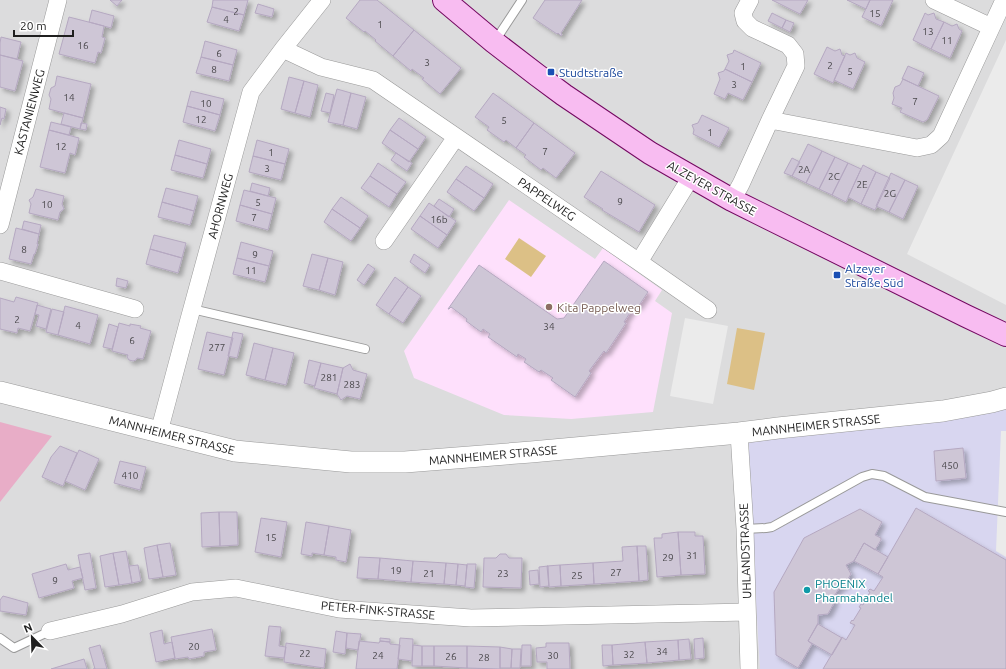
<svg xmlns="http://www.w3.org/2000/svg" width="1006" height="669" font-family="Ubuntu,sans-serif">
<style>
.residential{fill:#dcdcdd}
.commercial{fill:#d8d6f0}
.education{fill:#fee0fc}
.grass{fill:#e8adc7}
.pitch{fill:#dcc086}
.parking{fill:#ebebeb}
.building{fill:#cec6d6;stroke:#b5a8c1;filter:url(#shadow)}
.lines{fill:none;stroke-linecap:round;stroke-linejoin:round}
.service-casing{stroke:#999;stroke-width:10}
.minor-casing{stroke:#999;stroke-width:18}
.tertiary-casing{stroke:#999;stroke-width:22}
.secondary-casing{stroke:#740861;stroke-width:24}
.service{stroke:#fff;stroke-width:8}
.minor{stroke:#fff;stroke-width:17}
.tertiary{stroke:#fff;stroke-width:21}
.secondary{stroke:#f8bcf1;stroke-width:22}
.transit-dot{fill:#1a4fb4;stroke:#fff;stroke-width:1.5}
.education-dot{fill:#8d6e63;stroke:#fff;stroke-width:1.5}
.culture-dot{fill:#0f9aa8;stroke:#fff;stroke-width:1.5}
.labels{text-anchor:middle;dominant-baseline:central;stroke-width:3;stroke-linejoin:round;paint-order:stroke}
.number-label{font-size:10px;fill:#4b494d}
.transit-label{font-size:12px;fill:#164399;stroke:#fff;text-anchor:start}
.street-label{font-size:12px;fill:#1f1f1f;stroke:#fff}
.education-label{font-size:12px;fill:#785e54;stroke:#fff;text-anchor:start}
.culture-label{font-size:12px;fill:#0d838f;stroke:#fff;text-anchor:start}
</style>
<defs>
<filter id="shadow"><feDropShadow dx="3.5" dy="3.5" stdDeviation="2" flood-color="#0004"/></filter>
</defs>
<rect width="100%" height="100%" fill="#ede6f0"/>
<!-- residential -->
<path class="residential" d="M0,0H1006V405L747,443L760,669H0Z"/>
<!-- commercial -->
<path class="commercial" d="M1006,405V669H760L747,443Z"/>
<!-- education -->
<path class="education" d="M509,200L595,259L603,248L662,290L655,301L672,313L653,412L571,419L504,415L414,378L404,351Z"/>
<!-- grass -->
<path class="grass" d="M0,422L52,436L0,502Z"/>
<!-- pitch -->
<path class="pitch" d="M519,238L546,256L531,277L505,259Z
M737,328L765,333L754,390L727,384Z"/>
<!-- parking -->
<path class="parking" d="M1006,40V305L907,254Z
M685,318L728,326L713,404L670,396Z
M1001,431H1006V557L996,551Z"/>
<!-- building -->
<path class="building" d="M110,0H122L117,6Z
M213,0H248L244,15L212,7Z
M360,0H377L414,30L393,56L375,41L376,40L365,31L364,32L346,18Z
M545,0H582L561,33L562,34L561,36L558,33L557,34L533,18Z
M772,0H808L800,14Z
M847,0H870L866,9Z
M870,0H893L881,26L862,17Z
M258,4L274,9L272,17L255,13Z
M212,7L244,15L239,31L207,22Z
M92,10L114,16L111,28L89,22Z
M772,13L786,20L782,28L768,21Z
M925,13L928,15L934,13L936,19L944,22L931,49L913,40Z
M69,17L104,26L102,37L105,38L101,53L98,52L95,63L59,54Z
M786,20L794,23L790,32L782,28Z
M944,22L952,26L957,24L959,29L962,31L950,58L931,49Z
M414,30L461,68L440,94L422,79L424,78L412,69L411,71L393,56Z
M1,37L21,42L17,59L0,55V43Z
M205,41L237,50L233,65L201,57Z
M827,47L835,51L840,49L842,55L845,56L833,83L814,74Z
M734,50L761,63L752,82L725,69L729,61L727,55L733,53Z
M846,53L850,55L855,53L857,58L865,62L853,89L834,80Z
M0,55L23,61L15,91L0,87Z
M201,57L233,65L229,81L196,73Z
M908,66L924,73L918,86L903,79H902Z
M725,69L752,82L743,100L728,93L725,99L714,94L720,79L718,73L724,71Z
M57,76L91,84L83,118L49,109L51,99L49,95L51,88L55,86Z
M289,77L304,81L295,113L281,109Z
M903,79L939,96L927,120L923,122L900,112L902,108L892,104L894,98L893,93L895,87L900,85Z
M304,81L318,85L310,117L295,113Z
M337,89L351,93L343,125L328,122Z
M191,91L224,99L220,115L187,106Z
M326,93L334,95L330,113L321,111Z
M351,93L366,97L357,129L343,125Z
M493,93L534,123L516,148L506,140L504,142L487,130L489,127L475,117Z
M187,106L220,115L215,131L183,122Z
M0,107L6,109L4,119L2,118L0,125Z
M64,113L83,118L80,129L61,124Z
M702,115L729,128L719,147L693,134L694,130L692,125L698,123Z
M399,118L426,137L418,149L390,130Z
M51,122L71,127L69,135L49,130Z
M81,123L87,124L86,130L80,129Z
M534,123L575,153L556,178L543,168L541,170L524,157L526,155L516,148Z
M49,130L79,138L75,155L70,153L65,173L40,167Z
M390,130L418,149L409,162L382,143Z
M179,140L211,149L207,164L175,155Z
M257,140L289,149L285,164L253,156Z
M808,144L822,151L806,183L792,176Z
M822,151L835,157L819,189L806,183Z
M396,153L412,163L407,171L391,160Z
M175,155L207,164L203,178L171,170Z
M253,156L285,164L281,180L249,172Z
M835,157L848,163L832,195L819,189Z
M792,158L800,162L792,176L784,173Z
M378,163L406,182L397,194L370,176Z
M848,163L861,169L846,202L832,195Z
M863,165L876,172L861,204L848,197Z
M466,166L493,184L484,198L456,179Z
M601,171L655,205L639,232L602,210L603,209L584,197Z
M876,172L890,178L875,210L861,204Z
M891,173L905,180L889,212L876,206Z
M370,176L397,194L389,207L361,188Z
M456,179L484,198L474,211L447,192Z
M905,180L918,186L903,219L889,212Z
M252,183L270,188L268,196L250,191Z
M166,188L198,196L194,211L162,202Z
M36,189L64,196L62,204L64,209L60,212L58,220L29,213L31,204L29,200L33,197Z
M244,190L276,198L272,214L240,205Z
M341,197L368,216L360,228L332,209Z
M439,199L454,209L449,217L434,206Z
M162,202L194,211L190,225L158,217Z
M429,203L456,221L447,235L420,216Z
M240,205L272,214L268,230L236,221Z
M332,209L360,228L351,241L324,222Z
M420,216L447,235L438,248L411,229Z
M24,221L41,225L39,234L22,229Z
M16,228L39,234L37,244H38L35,254H34L31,264L9,259Z
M154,235L186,243L182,258L150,249Z
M241,242L273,251L269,266L237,258Z
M150,249L182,258L178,273L146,264Z
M312,254L328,258L319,290L303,286Z
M414,254L430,265L425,273L410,262Z
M237,258L269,266L265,282L233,274Z
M328,258L343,262L335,295L319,290Z
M604,261L648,292L638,307L635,305L624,322L626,323L606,353L604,351L589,371L591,373L575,397L551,380L553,378L541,370L539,372L524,362L526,359L518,354L517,357L488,337L490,334L483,329L481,332L466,321L467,319L451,307L449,309H448L479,265L557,319L564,318Z
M368,264L375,269L364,285L357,280Z
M395,277L408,287L389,314L376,305Z
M117,278L128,281L126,288L116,286Z
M408,287L421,296L403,323L389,314Z
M16,297L38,303L30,331L18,328L17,333L0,329V298L14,302Z
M37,305L51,309L46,329L36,326L39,315L35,314Z
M65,306L98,315L90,344L58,335Z
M52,309L64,312L58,335L46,332Z
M119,323L130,326V324L141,326L140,328L151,331L143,359L137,358L136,360L133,361L129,360L127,357L128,355L112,351Z
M109,324L118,327L112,349L103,347Z
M207,332L233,338L224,375L198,369Z
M233,332L243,334L237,358L228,356Z
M254,343L273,348L265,380L246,375Z
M273,348L294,353L286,385L265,380Z
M309,360L321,363L315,386L304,383Z
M321,363L343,368L337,394L314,388Z
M350,364L353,370L367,374L360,399L347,396L341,400L337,394L343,368Z
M60,446L77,453L63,486L42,477L51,457Z
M963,448L966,478L936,481L934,451Z
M79,450L99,459L85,490L65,481Z
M120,461L146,467L140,490L114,483Z
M916,508L1006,560V669H823L842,637L846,640L855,625L850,623L852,620L853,621L861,608L859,607L861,604L863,605L870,592L868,591L870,589L874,591L883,577L878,574Z
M860,509L882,522L875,535L881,538V540L875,550L864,543L854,561L846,565L851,574L843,587H840L833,598L835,601L828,614L818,615V623L808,641L812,644L798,668L776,655L774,592L804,538Z
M219,512L220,546L202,547L201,513Z
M219,512H237L238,545L220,546Z
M261,518L287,522L281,557L255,552Z
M306,522L329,526L324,555L312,553V556L301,554Z
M329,526L351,530L346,562L336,560V557L324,555Z
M678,532L681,575L657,577L654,538H662V534Z
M678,532H695V536H703L705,574L681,575Z
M170,543L176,575L163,577L157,545Z
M864,543L888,557L878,574L854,561Z
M157,545L163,577L149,579L144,548Z
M637,546H646L648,580L639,581Z
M637,546L639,581L594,584L593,563L623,561L622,547Z
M126,551L132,583L119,585L113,553Z
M90,553L96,588L85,590L78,555Z
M113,553L119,585L105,587L100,556Z
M500,554H506L509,558H522L521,588L483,587L484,558H496Z
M359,557L380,558L378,579L357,578Z
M380,558L413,561L411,582L378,579Z
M413,561L446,563L444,584L411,582Z
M446,563L458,564L456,585L444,584Z
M593,563L594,584L561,586L560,565Z
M66,564L68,570L80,567L83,578L72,581L74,588L39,598L32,574Z
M458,564L467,565L465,586L456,585Z
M467,564H476L474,588L465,587Z
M138,565L141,581L132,583L129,566Z
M560,565L561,586L549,587L547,566Z
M548,566L549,586L540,587L539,567Z
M538,570L539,584L530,585L529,571Z
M3,596L28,603L26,615L0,611V600Z
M818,624L842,638L832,655L808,641Z
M269,626L281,627L279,646L286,647L284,658L265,656Z
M212,629L216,650L204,652V656L189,659L188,657L175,659L171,637Z
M162,630L164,644L172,642L175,658L156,662L150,633Z
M336,631L347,633L345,654L333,652Z
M347,633L361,634L358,650L346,648Z
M380,638L390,639V642L380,641Z
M400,638L413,639L412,661L398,659Z
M703,638L704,658L695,659L694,639Z
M689,639L691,659L679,660L678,640Z
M678,640L679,660L647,663L645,642Z
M359,641L379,643L380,641L390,642V644L400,645L397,669H356Z
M645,642L647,663L613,665L612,645Z
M286,643L326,649L324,668L284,662Z
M546,643H569L570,669H547V662H537L536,648L546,647Z
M100,645L107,669H93H95L89,648Z
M413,645L422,646V666H412Z
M522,645H531V666H521Z
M602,645H612L613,665L603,666Z
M422,646H434V666H422Z
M434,646H467V668L434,666Z
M467,646L500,647V669L467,668Z
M500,647L512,649L511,668H500Z
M512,649H521L520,668H511Z
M84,659L87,669H51Z"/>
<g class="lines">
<defs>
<path id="service" d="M495,41L522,0
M192,309L365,349
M745,529L766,528L772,527L862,477L872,474L884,476L925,497L1006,512
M0,638L14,648L50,631"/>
<path id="minor" d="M934,0L991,27
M283,49L321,67L373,80L639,262L691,177
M770,120L917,148L931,145L941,136L1004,0
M732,200L741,184L770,120L796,66L795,54L788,45L752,28L745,21L743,13L750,0
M0,225L58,0
M384,241L456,137
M639,262L708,310
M0,271L135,309
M159,432L188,323L251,92L283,49L322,0
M739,433L745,529L749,669
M50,631L122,614L192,592L236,588L339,609L471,618L747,612"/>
<path id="tertiary" d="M0,392L235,451L351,462H405L531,452L739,433L778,428L943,411L992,402L1006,398"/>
<path id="secondary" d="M444,0L494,42L537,75L564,95L650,153L732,200L966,316L1006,335"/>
</defs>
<!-- service casing -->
<use href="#service" class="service-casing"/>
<!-- minor casing -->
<use href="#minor" class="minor-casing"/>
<!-- tertiary casing -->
<use href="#tertiary" class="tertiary-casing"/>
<!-- secondary casing -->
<use href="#secondary" class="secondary-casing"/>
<!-- service -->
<use href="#service" class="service"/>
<!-- minor -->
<use href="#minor" class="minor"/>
<!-- tertiary -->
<use href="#tertiary" class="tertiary"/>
<!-- secondary -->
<use href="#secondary" class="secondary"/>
</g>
<!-- markers -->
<g class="transit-dot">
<rect x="547" y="68" width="8" height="8" rx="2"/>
<rect x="833" y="271" width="8" height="8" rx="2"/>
</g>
<circle class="education-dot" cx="549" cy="307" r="4"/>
<circle class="culture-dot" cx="807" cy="590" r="4"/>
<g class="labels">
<!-- number labels -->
<g class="number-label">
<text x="236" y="11">2</text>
<text x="875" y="13">15</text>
<text x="226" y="19">4</text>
<text x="380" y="24">1</text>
<text x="928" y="31">13</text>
<text x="947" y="40">11</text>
<text x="83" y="45">16</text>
<text x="219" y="53">6</text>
<text x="427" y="62">3</text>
<text x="830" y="65">2</text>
<text x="743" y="66">1</text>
<text x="214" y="69">8</text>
<text x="850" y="71">5</text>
<text x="734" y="84">3</text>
<text x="69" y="97">14</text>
<text x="915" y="101">7</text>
<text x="206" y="103">10</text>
<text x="201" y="119">12</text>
<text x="504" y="120">5</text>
<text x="710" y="132">1</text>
<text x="61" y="146">12</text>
<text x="545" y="151">7</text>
<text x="271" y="152">1</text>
<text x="267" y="168">3</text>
<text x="804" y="169">2A</text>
<text x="834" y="176">2C</text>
<text x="862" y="184">2E</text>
<text x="890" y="193">2G</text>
<text x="620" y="201">9</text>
<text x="258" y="202">5</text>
<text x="47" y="204">10</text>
<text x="254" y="217">7</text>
<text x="439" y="219">16b</text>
<text x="24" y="249">8</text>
<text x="255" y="254">9</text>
<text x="251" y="270">11</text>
<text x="17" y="319">2</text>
<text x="78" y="325">4</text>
<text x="549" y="326">34</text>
<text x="132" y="340">6</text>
<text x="217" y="347">277</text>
<text x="329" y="377">281</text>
<text x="352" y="384">283</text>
<text x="950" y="465">450</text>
<text x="130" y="475">410</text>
<text x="271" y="537">15</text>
<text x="692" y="555">31</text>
<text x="668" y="557">29</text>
<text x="396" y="570">19</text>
<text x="616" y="572">27</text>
<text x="429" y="573">21</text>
<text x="503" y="573">23</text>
<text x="577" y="575">25</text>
<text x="55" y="580">9</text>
<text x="194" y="646">20</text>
<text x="662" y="651">34</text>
<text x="305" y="653">22</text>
<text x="629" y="654">32</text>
<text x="378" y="655">24</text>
<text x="553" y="655">30</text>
<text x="451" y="656">26</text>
<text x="484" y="657">28</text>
</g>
<!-- transit labels -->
<g class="transit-label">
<text x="559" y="72">Studtstraße</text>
<text x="845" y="268">Alzeyer<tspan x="845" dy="14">Straße Süd</tspan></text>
</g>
<!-- street labels -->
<g class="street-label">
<text transform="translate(29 112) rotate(-75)">KASTANIENWEG</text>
<text transform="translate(712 188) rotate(29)">ALZEYER STRASSE</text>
<text transform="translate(547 199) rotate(34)">PAPPELWEG</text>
<text transform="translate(220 206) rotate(-75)">AHORNWEG</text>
<text transform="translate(816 425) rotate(-6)">MANNHEIMER STRASSE</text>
<text transform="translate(172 435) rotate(14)">MANNHEIMER STRASSE</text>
<text transform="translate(493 455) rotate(-5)">MANNHEIMER STRASSE</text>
<text transform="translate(745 551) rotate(-92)">UHLANDSTRASSE</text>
<text transform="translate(378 610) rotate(5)">PETER-FINK-STRASSE</text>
</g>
<!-- education labels -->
<g class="education-label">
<text x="557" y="307">Kita Pappelweg</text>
</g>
<!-- culture labels -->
<g class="culture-label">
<text x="815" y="583">PHOENIX<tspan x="815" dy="14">Pharmahandel</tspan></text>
</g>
</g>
<!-- north arrow -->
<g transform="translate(32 637) rotate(337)" stroke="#ffffff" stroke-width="3" paint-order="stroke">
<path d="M0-3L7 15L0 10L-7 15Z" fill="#1f1f1f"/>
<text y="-6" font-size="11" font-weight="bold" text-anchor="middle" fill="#1f1f1f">N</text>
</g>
<!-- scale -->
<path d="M14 30v6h59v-6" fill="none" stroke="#1f1f1f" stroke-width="2"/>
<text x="20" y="30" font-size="12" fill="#1f1f1f" stroke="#ffffff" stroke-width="3" paint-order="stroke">20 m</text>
</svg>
